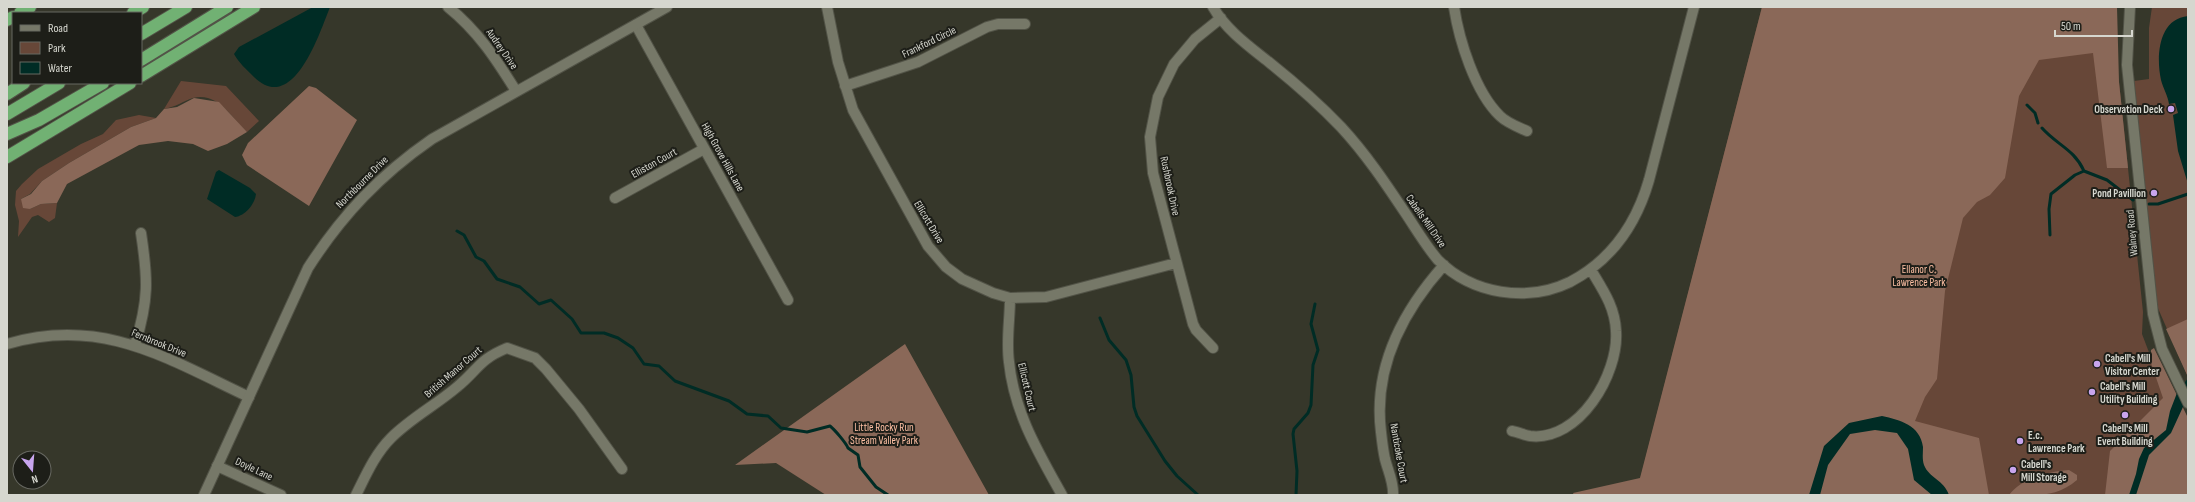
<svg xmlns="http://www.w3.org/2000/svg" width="2195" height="502" font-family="'Sofia Sans Condensed',sans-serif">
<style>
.green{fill:#674738}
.forest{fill:#8a6858}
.water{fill:#002c25}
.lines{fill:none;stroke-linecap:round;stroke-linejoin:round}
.stream{stroke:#002c25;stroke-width:3}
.minor-casing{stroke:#525347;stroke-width:12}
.tertiary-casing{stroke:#525347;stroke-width:12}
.secondary-casing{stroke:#525347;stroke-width:12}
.motorway-casing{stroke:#525347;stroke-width:14}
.minor{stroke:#767868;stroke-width:10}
.tertiary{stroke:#767868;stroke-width:10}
.secondary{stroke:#767868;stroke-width:10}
.motorway{stroke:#71b173;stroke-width:12}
.poi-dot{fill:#c8a5ee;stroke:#1d1e18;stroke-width:1.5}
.labels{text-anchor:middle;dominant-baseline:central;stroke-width:4;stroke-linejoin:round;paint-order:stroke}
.street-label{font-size:11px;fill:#d6d7cf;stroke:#1d1e18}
.poi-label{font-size:11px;font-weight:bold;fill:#d6d7cf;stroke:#1d1e18;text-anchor:start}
.park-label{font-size:11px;fill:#fec0a4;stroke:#1d1e18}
</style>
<rect width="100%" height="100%" fill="#36372a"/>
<!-- green -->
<path class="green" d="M1762,7H2098L2119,82L2143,312L2142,334L2161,384L2188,495H1636Z
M2152,7H2188V377L2157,306L2134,81L2149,79V28Z
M181,81L226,86L259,121L247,132C231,118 219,92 193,98C183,101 176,107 164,109Z
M139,115L156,118L131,127L69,163L42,181L30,194L21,199L30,209L41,204L57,203L55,218L49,222L38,215L32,217L18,237L19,221L15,205L16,191L22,184L38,169L81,144L103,134L116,120Z"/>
<!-- forest -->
<path class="forest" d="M1762,7H2117L2119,82L2128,168H2107L2093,53L2039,60L2019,96L2005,178L1990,195L1977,202L1963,218L1945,291L1937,379L1925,397L1915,421L1979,438L1989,495H1574L1573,493L1640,478Z
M309,86L316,88L357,120L309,206L247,165L242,155L248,143Z
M194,98L219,102L247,132L227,144L208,151L193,144L168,141L139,145L67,184L57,203L41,204L30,209L23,208L21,199L31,194L42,181L69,163L131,127L156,118L164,109L177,107Z
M2188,319V377L2166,329Z
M905,344L989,495H826L776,463L735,465Z
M2154,348L2188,418V495H2105L2110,451L2163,398L2151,363V350Z
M2069,470L2077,475V480C2056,498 2036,495 2009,495C2023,477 2047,472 2069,470Z"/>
<!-- water -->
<path class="water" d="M313,7H330C319,35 293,115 254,77C246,69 239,63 234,54L239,47Z
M2188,16V184L2178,151L2173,115L2178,113L2175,103L2169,104C2168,96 2163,88 2161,80C2156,57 2158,19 2188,16Z
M219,170L250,188L256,194C255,204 245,216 235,217L207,199L216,172Z
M2188,378V396L2171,433L2149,455L2136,495H2129L2136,474L2139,459L2144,448L2166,430L2170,411L2177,393Z
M1882,416C1900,420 1920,425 1923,447C1923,453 1922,459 1924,465C1929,478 1944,480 1949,495H1932L1914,480L1908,449L1897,433L1875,430L1850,434L1828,465L1820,495H1809L1824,446L1849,423Z"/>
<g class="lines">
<!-- stream -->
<path class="stream" d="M2027,105L2035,113L2038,123
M2042,128C2057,145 2074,149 2084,171L2107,180L2133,200
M2149,204H2158L2188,194
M457,231L464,235L476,257L484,261L497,279L520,287L539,304L551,300L572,319L581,333H604L618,338L633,348L644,364L659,366L675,381L729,401L747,414L768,416L781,428L807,432L830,426C835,430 846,443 848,448L858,455L860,467L876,487L888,495
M2050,235L2049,209L2051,194L2075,175L2084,171
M1100,318L1109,340L1126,360L1131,375L1134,407L1137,416L1165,461L1177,476L1198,495
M1296,495L1297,471L1293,434L1294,429L1308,413L1311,405L1313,365L1318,350L1311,324L1315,304"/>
<defs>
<path id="minor" d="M448,7C478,31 496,59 516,91
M827,7L838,62L853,110L928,246L946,267L962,279L993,293L1010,298L1046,297L1176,263
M1213,7C1226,30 1250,47 1270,63C1295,83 1319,104 1341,127C1366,154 1386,184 1406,214C1416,229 1426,246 1438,260C1472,294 1527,303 1570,282C1612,260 1636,225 1649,180L1694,7
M1454,7C1459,40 1475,92 1500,116C1507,123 1518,127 1527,131
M636,25L788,300
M845,86L918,62L987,27L998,24H1025
M615,198L704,149
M1010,298C1010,319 1006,341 1009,362C1014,412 1038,452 1062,495
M7,344C102,316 166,358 249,397
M135,345C149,299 148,279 141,233
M1213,348L1196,330L1193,324L1153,173L1150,137L1158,97L1174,64L1195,39L1221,18
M1512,431C1518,432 1524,435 1530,436C1579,442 1619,374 1616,331C1615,307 1603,290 1591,270
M217,466L281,495
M356,495C366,475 375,454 391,438C411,418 436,405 457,387C479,369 478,360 507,348L535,358L546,369L579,409L622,469
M1393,495C1394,483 1388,471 1385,459C1383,450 1382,441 1381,432C1373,368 1403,311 1444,265"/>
<path id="tertiary" d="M204,495L308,268C342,215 380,175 432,139L667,7"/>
<path id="secondary" d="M2130,7L2127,65L2153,314L2162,349L2188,403"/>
<path id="motorway" d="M20,13L30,7
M133,13L143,7
M7,20L13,17
M141,34L186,7
M141,60L227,7
M141,76L254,7
M7,94L24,83
M7,114L59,83
M7,134L39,120L103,83
M7,157L130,83"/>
</defs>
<!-- minor casing -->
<use href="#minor" class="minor-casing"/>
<!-- tertiary casing -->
<use href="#tertiary" class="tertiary-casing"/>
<!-- secondary casing -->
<use href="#secondary" class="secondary-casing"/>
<!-- motorway casing -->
<use href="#motorway" class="motorway-casing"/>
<!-- minor -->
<use href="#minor" class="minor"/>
<!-- tertiary -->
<use href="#tertiary" class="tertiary"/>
<!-- secondary -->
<use href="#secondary" class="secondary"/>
<!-- motorway -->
<use href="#motorway" class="motorway"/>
</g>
<!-- markers -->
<g class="poi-dot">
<circle cx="2171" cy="109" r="4"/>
<circle cx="2154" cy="193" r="4"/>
<circle cx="2097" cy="364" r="4"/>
<circle cx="2092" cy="392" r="4"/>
<circle cx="2125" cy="415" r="4"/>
<circle cx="2020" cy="441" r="4"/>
<circle cx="2013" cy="470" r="4"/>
</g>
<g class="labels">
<!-- street labels -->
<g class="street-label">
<text transform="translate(929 42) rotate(-26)">Frankford Circle</text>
<text transform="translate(502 49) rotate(55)">Audrey Drive</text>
<text transform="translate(723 157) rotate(61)">High Grove Hills Lane</text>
<text transform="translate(654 163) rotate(-29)">Elliston Court</text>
<text transform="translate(362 182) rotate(-45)">Northbourne Drive</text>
<text transform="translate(1170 186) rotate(78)">Rushbrook Drive</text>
<text transform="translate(1426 221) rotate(55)">Cabells Mill Drive</text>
<text transform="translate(929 222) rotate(59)">Ellicott Drive</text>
<text transform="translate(2132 233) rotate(-95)">Walney Road</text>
<text transform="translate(159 343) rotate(22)">Fernbrook Drive</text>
<text transform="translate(453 372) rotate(-41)">British Manor Court</text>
<text transform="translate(1027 387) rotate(77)">Ellicott Court</text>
<text transform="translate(1399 453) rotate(80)">Nanticoke Court</text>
<text transform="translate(254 469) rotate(25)">Doyle Lane</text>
</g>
<!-- poi labels -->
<g class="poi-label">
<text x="2163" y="109" text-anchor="end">Observation Deck</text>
<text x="2146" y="193" text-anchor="end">Pond Pavillion</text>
<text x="2105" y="358">Cabell's Mill<tspan x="2105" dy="13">Visitor Center</tspan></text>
<text x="2100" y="386">Cabell's Mill<tspan x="2100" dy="13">Utility Building</tspan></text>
<text x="2125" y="428" text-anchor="middle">Cabell's Mill<tspan x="2125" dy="13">Event Building</tspan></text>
<text x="2028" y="435">E.c.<tspan x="2028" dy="13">Lawrence Park</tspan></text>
<text x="2021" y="464">Cabell's<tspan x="2021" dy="13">Mill Storage</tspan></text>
</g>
<!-- park labels -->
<g class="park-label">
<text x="1919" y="269">Ellanor C.<tspan x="1919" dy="13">Lawrence Park</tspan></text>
<text x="884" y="427">Little Rocky Run<tspan x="884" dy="13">Stream Valley Park</tspan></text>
</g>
</g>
<!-- border -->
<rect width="2195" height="502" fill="none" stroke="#d6d7cf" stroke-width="16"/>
<!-- legend -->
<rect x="12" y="12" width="130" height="72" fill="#1d1e18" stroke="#676861"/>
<rect x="20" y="25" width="20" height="6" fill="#767868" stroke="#676861"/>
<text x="48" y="32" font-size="12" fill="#d6d7cf">Road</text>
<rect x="20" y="42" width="20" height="12" fill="#674738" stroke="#676861"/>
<text x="48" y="52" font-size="12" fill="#d6d7cf">Park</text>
<rect x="20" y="62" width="20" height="12" fill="#002c25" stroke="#676861"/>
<text x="48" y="72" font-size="12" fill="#d6d7cf">Water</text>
<!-- north arrow -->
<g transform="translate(32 470) rotate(163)"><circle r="19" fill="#1d1e18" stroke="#676861"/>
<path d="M0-3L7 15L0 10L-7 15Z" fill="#c8a5ee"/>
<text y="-6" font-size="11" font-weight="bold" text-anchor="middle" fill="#d6d7cf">N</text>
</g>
<!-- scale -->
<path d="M2055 30v6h77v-6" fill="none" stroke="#d6d7cf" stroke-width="2"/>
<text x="2061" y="30" font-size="12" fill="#d6d7cf" stroke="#1d1e18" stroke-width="3" paint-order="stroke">50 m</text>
</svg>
